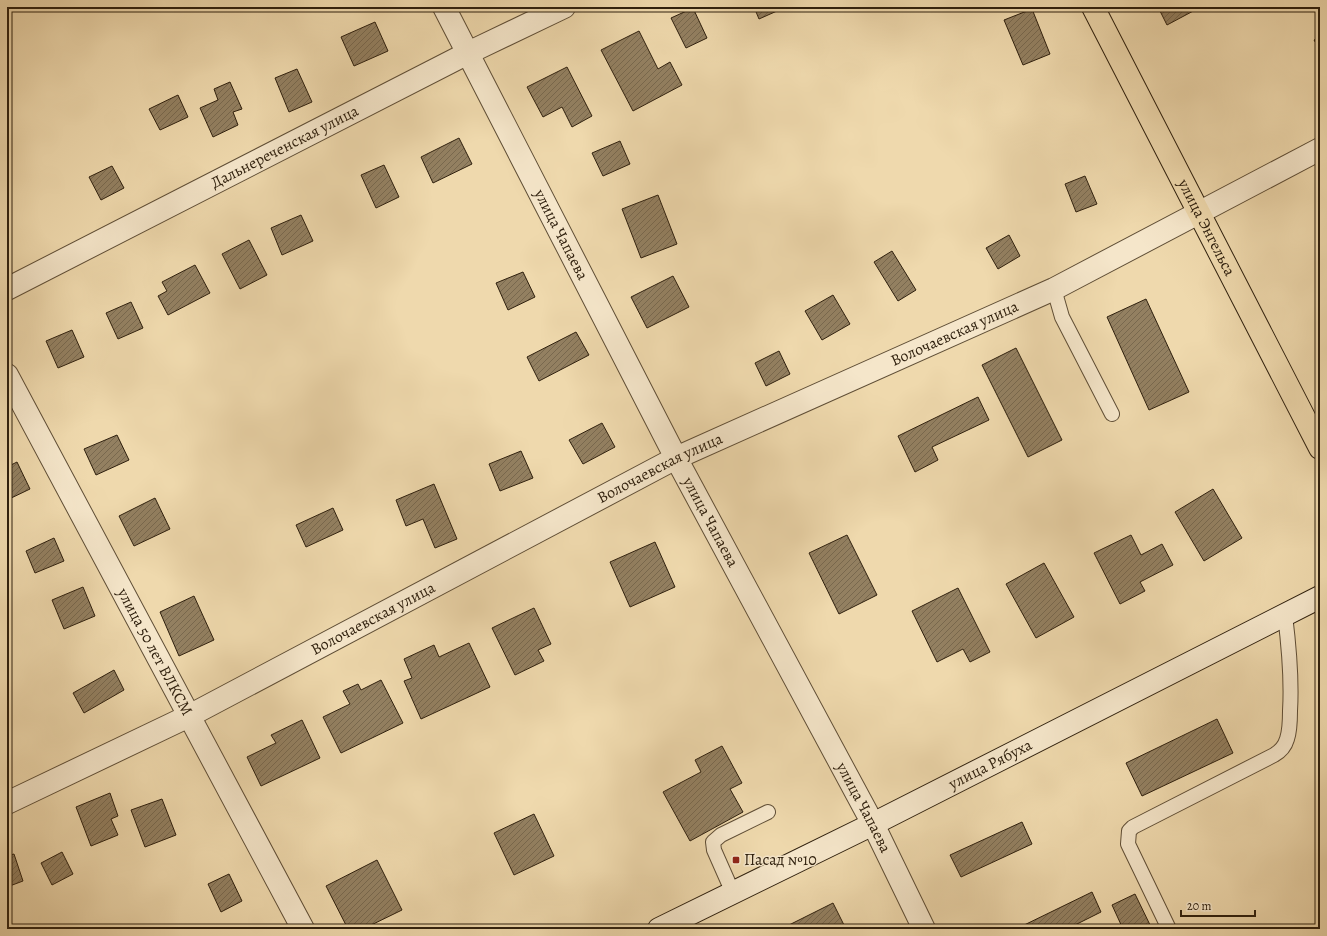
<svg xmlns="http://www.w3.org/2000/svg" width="1327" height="936" font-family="Alegreya,serif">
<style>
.building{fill:url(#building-hatch);stroke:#2f200e}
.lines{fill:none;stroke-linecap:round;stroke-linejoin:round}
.lane-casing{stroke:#5f4e36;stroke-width:16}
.street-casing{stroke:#5f4e36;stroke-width:24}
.secondary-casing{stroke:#2f200e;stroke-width:24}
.primary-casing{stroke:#2f200e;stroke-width:24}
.lane{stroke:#f5e6ca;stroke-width:14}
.street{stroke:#f5e6ca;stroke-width:22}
.secondary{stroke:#f5e6ca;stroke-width:22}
.primary{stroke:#efd9ad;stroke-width:22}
.poi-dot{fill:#8f2418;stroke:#f5e6ca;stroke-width:1.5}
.labels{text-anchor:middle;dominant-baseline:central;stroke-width:3;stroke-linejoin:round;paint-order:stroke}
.street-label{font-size:16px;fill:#2f200e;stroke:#f5e6ca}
.poi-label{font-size:16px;fill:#2f200e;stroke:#f5e6ca;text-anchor:start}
</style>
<defs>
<pattern id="building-hatch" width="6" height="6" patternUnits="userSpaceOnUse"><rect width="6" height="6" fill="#938061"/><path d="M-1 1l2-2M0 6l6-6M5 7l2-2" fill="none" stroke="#78684e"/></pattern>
</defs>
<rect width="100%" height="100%" fill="#efd9ad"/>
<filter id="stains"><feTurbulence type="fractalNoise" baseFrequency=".005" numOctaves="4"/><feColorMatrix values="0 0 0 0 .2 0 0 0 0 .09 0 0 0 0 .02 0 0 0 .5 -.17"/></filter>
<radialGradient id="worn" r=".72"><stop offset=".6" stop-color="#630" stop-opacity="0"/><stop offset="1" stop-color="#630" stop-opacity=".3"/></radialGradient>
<!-- building -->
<path class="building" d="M754,7H786L759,19Z
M1158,7H1196L1197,9L1167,25Z
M693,8L707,38L686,48L671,18Z
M1032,9L1050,54L1023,65L1004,20Z
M375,22L388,51L354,66L341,37Z
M639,31L658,69L670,62L682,85L633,111L601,50Z
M1320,37V50L1314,40Z
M567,67L592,116L572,127L562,107L543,117L527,87Z
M297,69L312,102L289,112L275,78Z
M230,82L242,109L233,112L238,125L213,137L200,108L218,100L214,89Z
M178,95L188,117L160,130L149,109Z
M459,138L472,164L433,183L421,157Z
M620,141L630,164L603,176L592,153Z
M384,165L399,197L376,208L361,175Z
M112,166L124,188L101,200L89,177Z
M1085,176L1097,204L1076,212L1065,184Z
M658,195L677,244L641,258L622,209Z
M301,215L313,241L282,255L271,228Z
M1009,235L1020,256L998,269L986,248Z
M249,240L267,275L240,289L222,254Z
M892,251L916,290L898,301L874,262Z
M195,265L210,293L168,315L158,296L167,291L162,282Z
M523,272L535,297L508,310L496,283Z
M673,276L689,307L647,328L631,297Z
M833,295L850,324L822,340L805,311Z
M1146,299L1189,392L1149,410L1107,317Z
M131,302L143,328L118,339L106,313Z
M72,330L84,357L58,368L46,341Z
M576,332L589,355L539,381L527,357Z
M1016,348L1062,440L1028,457L982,365Z
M779,351L790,374L766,386L755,363Z
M978,397L989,420L932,447L938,460L915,472L898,436Z
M602,423L615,447L583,464L569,440Z
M117,435L129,460L96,475L84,449Z
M521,451L533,478L500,491L489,464Z
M17,462L30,489L7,500V467Z
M434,484L457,539L435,548L423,519L406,526L396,500Z
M1213,489L1242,538L1204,561L1175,512Z
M155,498L170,529L134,546L119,516Z
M333,508L343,530L306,547L296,525Z
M847,535L877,595L839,614L809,553Z
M1131,535L1141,555L1162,544L1173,565L1140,582L1145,591L1120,604L1094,553Z
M54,538L64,561L35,573L26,551Z
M655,542L675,587L630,607L610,562Z
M1044,563L1074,617L1036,638L1006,584Z
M83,587L95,616L64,629L52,600Z
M958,588L990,652L970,662L963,649L937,662L912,611Z
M194,596L214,640L179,656L160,612Z
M534,608L551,644L538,650L544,661L515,675L492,628Z
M469,643L490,687L421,719L404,681L412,678L404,659L434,645L439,657Z
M114,670L124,690L84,713L73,693Z
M381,680L403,723L341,753L323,717L350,704L343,691L358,684L361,690Z
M1217,719L1233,753L1142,796L1126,763Z
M302,720L320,758L261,786L247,757L276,743L271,735Z
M722,746L742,783L730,789L743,812L690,841L663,792L701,772L695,760Z
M110,793L118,816L111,819L118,835L91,846L76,807Z
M162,799L176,835L145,847L131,810Z
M534,814L554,856L514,875L494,833Z
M1022,822L1032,844L961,877L950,855Z
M62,852L73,874L52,885L41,863Z
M14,854L23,881L7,887V856Z
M377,860L402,910L363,929H348L326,886Z
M229,874L242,901L221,912L208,884Z
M1092,892L1101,912L1067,929H1016Z
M1135,894L1152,929H1123L1112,905Z
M833,903L846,929H781Z"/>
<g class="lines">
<defs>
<path id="lane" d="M1054,289L1062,317L1112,414
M733,893L714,850L713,842L721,835L768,812
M1169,929L1128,844L1129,831L1133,827L1274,755C1281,751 1285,746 1287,739C1290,730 1290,720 1290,711C1292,679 1289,647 1285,615"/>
<g id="street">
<path id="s1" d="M444,7L676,458L873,824L924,929"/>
<path id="s2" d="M7,289L468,53L564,7"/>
<path id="s3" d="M7,375L303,929"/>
<path id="s4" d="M7,803L189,716L676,458L1054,289L1320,149"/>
</g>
<g id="secondary">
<path id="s5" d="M659,929L873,824L1320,597"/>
</g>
<g id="primary">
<path id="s6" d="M1093,7L1320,448"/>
</g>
</defs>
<!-- lane casing -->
<use href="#lane" class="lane-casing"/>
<!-- street casing -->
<use href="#street" class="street-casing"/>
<!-- secondary casing -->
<use href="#secondary" class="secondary-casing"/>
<!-- primary casing -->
<use href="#primary" class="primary-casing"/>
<!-- lane -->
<use href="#lane" class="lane"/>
<!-- street -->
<use href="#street" class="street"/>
<!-- secondary -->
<use href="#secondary" class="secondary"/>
<!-- primary -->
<use href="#primary" class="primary"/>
</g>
<!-- markers -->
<rect class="poi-dot" x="732" y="856" width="8" height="8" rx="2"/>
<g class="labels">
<!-- street labels -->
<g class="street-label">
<text stroke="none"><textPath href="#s2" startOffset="312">Дальнереченская улица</textPath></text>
<text stroke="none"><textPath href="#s6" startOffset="248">улица Энгельса</textPath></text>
<text stroke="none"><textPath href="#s1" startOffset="256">улица Чапаева</textPath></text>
<text stroke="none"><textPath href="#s4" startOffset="1058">Волочаевская улица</textPath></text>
<text stroke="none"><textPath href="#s4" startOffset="734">Волочаевская улица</textPath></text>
<text stroke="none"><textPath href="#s1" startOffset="580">улица Чапаева</textPath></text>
<text stroke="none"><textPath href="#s4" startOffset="410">Волочаевская улица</textPath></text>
<text stroke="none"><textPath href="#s3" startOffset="314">улица 50 лет ВЛКСМ</textPath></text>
<text stroke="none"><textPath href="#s5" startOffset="370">улица Рябуха</textPath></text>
<text stroke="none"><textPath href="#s1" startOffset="904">улица Чапаева</textPath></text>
</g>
<!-- poi labels -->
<g class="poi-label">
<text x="744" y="860">Пасад №10</text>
</g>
</g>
<!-- margin -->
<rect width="1327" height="936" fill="none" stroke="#efd9ad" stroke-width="24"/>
<rect x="8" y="8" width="1311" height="920" fill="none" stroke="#2f200e" stroke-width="2"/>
<rect x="12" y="12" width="1303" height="912" fill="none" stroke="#2f200e"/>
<!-- scale -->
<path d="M1181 910v6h74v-6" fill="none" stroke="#2f200e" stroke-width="2"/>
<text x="1187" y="910" font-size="12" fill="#2f200e" stroke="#f5e6ca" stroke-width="3" paint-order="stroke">20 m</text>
<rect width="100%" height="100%" filter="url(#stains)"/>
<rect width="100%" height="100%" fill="url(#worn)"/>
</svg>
